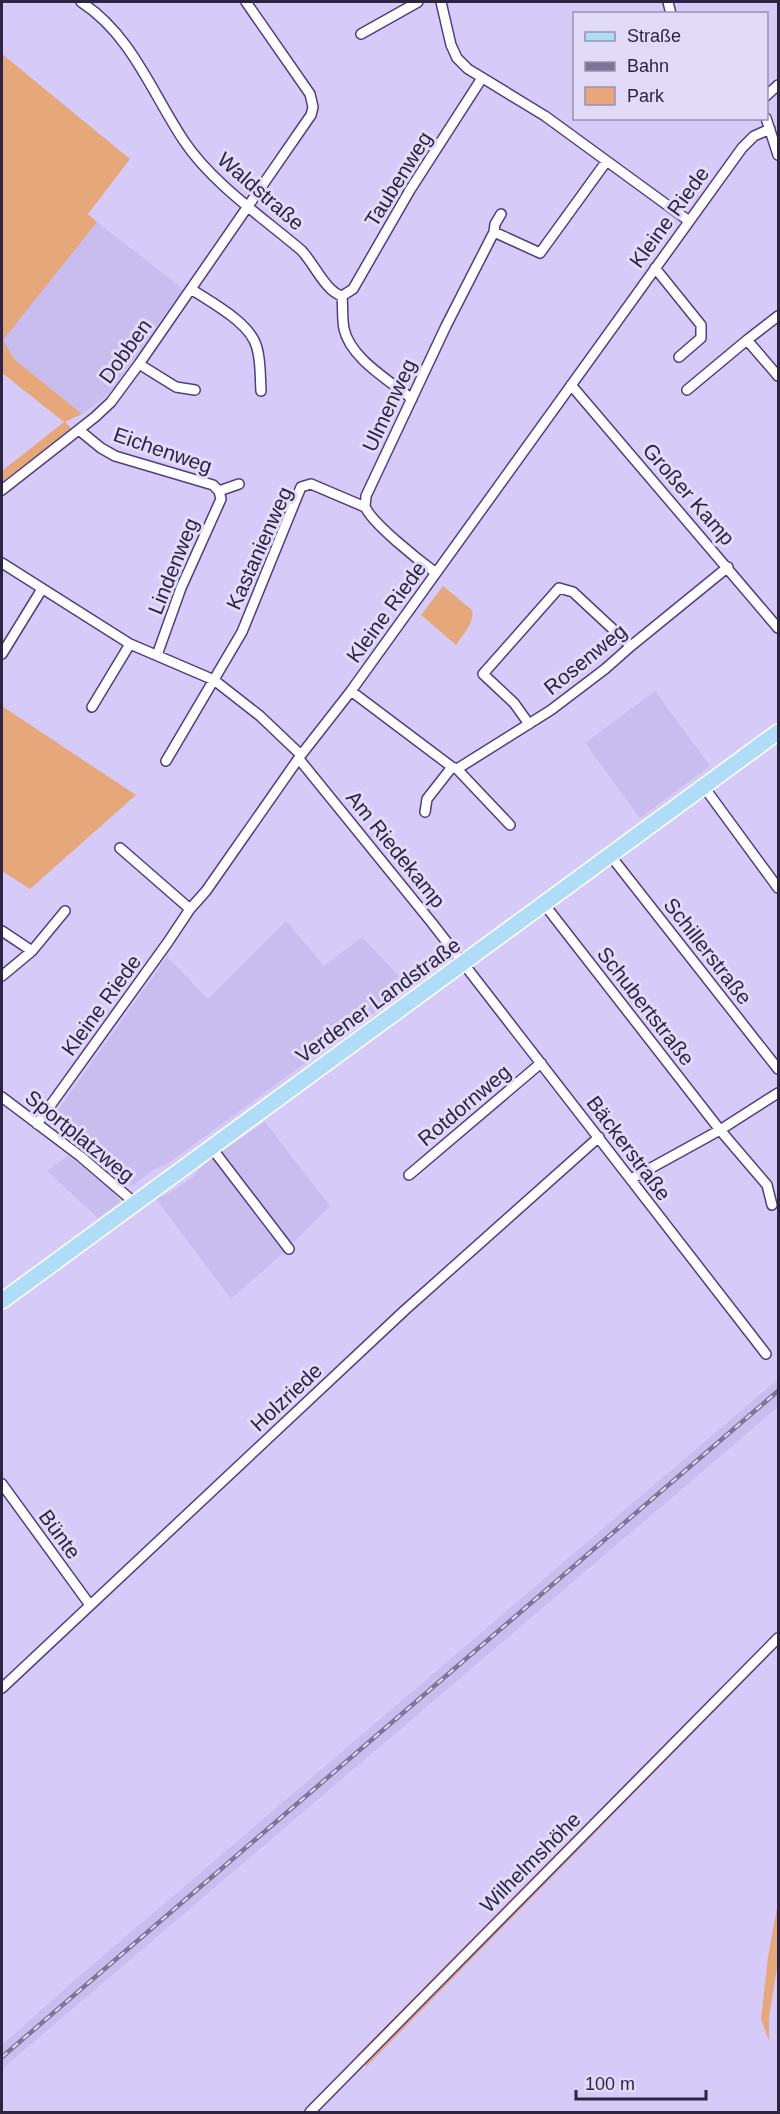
<svg xmlns="http://www.w3.org/2000/svg" width="780" height="2114" font-family="Helvetica,sans-serif">
<style>
.built{fill:#c9bcee}
.green{fill:#e6a87b}
.lines{fill:none;stroke-linecap:round;stroke-linejoin:round}
.minor-casing{stroke:#533d80;stroke-width:12}
.primary-casing{stroke:#fff;stroke-width:18}
.minor{stroke:#fff;stroke-width:9}
.primary{stroke:#afdcf7;stroke-width:15}
.rail-casing{stroke:#7e7399;stroke-width:4.5}
.rail{stroke:#e1daf9;stroke-width:2;stroke-dasharray:7;stroke-linecap:butt}
.labels{text-anchor:middle;dominant-baseline:central;stroke-width:6;stroke-linejoin:round;paint-order:stroke}
.street-label{font-size:21px;fill:#2d2442;stroke:#e1daf9}
</style>
<rect width="100%" height="100%" fill="#d6caf9"/>
<!-- built -->
<path class="built" d="M97,222L183,289L108,395L82,414L14,359L2,340Z
M655,691L710,766L640,818L585,743Z
M286,921L324,966L362,937L409,987L167,1164L152,1170L133,1186L123,1183L52,1126L51,1120L167,957L208,999Z
M265,1122L330,1206L282,1254L231,1299L156,1199L170,1193L193,1177L204,1164Z
M68,1156L112,1190L120,1202L98,1218L47,1171Z
M778,1379V1407L2,2069V2045L76,1979Z"/>
<!-- green -->
<path class="green" d="M2,54L130,159L88,214L97,222L3,340L14,359L82,414L65,422L71,428L2,483V471L64,422L2,373Z
M443,586L472,610C475,623 462,635 456,645L421,615Z
M2,706L136,795L30,889L2,871Z
M720,1688L728,1697L367,2066L356,2056Z
M778,1902V1962L769,2017V2041L761,2019L768,1957Z"/>
<g class="lines">
<defs>
<path id="minor" d="M81,2C131,34 152,93 184,141C212,183 262,217 301,250C314,263 325,291 342,296
M441,2L451,45L457,58L468,69L545,116L689,221
M668,2L671,14
M361,34L418,2
M766,96L778,85
M766,118L778,155
M494,232L495,224L501,214
M655,268L701,325V338L679,357
M191,289C212,303 251,323 257,348C261,362 260,377 261,391
M342,296L353,289L410,190L482,78
M342,296C343,306 342,318 344,329C351,359 389,380 412,399
M139,364L176,387L195,390
M778,376L747,340L778,316
M571,385L778,628
M687,390L747,340
M79,430L101,448L115,456L213,485L219,491L239,484
M2,490L95,417L111,402L139,364L311,115L313,107L310,94L246,2
M2,563L130,644L214,680L260,716L301,755
M436,573C421,562 370,522 365,506C365,503 366,500 366,496L446,326L494,232L540,253L606,162
M2,654L42,589
M157,655L181,588L221,499L219,491
M351,691L452,767L457,769L551,710L605,669L631,646L728,567
M92,707L130,644
M529,724L514,703L483,674L559,588L573,592L631,646
M299,759L432,923L766,1354
M166,761L242,632L301,487L311,484L365,507
M457,769L510,825
M704,787L778,888
M425,812L427,799L452,767
M120,848L190,909
M610,855L778,1069
M544,904L720,1130L767,1185L772,1205
M2,931L32,951
M2,976L32,951L65,911
M2,1097L80,1156L135,1203
M37,1124L168,942L190,909L206,891L301,755L351,691L742,148L754,136L770,129
M211,1147L289,1249
M409,1175L541,1063
M631,1179L720,1130L778,1093
M2,1484L90,1605
M2,1688L405,1310L599,1137
M310,2112L778,1638"/>
<path id="primary" d="M2,1301L778,732"/>
</defs>
<!-- minor casing -->
<use href="#minor" class="minor-casing"/>
<!-- primary casing -->
<use href="#primary" class="primary-casing"/>
<!-- minor -->
<use href="#minor" class="minor"/>
<!-- primary -->
<use href="#primary" class="primary"/>
<defs>
<path id="rail" d="M2,2057L778,1391"/>
</defs>
<!-- rail casing -->
<use href="#rail" class="rail-casing"/>
<!-- rail -->
<use href="#rail" class="rail"/>
</g>
<g class="labels">
<!-- street labels -->
<g class="street-label">
<text transform="translate(398 179) rotate(-58)">Taubenweg</text>
<text transform="translate(261 191) rotate(41)">Waldstraße</text>
<text transform="translate(669 217) rotate(-54)">Kleine Riede</text>
<text transform="translate(125 351) rotate(-54)">Dobben</text>
<text transform="translate(389 405) rotate(-65)">Ulmenweg</text>
<text transform="translate(163 450) rotate(19)">Eichenweg</text>
<text transform="translate(689 494) rotate(49)">Großer Kamp</text>
<text transform="translate(259 548) rotate(-66)">Kastanienweg</text>
<text transform="translate(173 566) rotate(-68)">Lindenweg</text>
<text transform="translate(386 612) rotate(-54)">Kleine Riede</text>
<text transform="translate(585 659) rotate(-39)">Rosenweg</text>
<text transform="translate(396 849) rotate(51)">Am Riedekamp</text>
<text transform="translate(708 951) rotate(52)">Schillerstraße</text>
<text transform="translate(378 1000) rotate(-36)">Verdener Landstraße</text>
<text transform="translate(101 1005) rotate(-54)">Kleine Riede</text>
<text transform="translate(646 1006) rotate(52)">Schubertstraße</text>
<text transform="translate(464 1105) rotate(-40)">Rotdornweg</text>
<text transform="translate(80 1136) rotate(39)">Sportplatzweg</text>
<text transform="translate(629 1148) rotate(53)">Bäckerstraße</text>
<text transform="translate(286 1397) rotate(-43)">Holzriede</text>
<text transform="translate(60 1534) rotate(54)">Bünte</text>
<text transform="translate(530 1862) rotate(-45)">Wilhelmshöhe</text>
</g>
</g>
<!-- border -->
<rect width="780" height="2114" fill="none" stroke="#2d2442" stroke-width="6"/>
<!-- legend -->
<rect x="573" y="12" width="195" height="108" fill="#e1daf9" stroke="#9991b0" stroke-width="1.5"/>
<rect x="585" y="32" width="30" height="9" fill="#afdcf7" stroke="#9991b0" stroke-width="1.5"/>
<text x="627" y="42" font-size="18" fill="#2d2442">Straße</text>
<rect x="585" y="62" width="30" height="9" fill="#7e7399" stroke="#9991b0" stroke-width="1.5"/>
<text x="627" y="72" font-size="18" fill="#2d2442">Bahn</text>
<rect x="585" y="87" width="30" height="18" fill="#e6a87b" stroke="#9991b0" stroke-width="1.5"/>
<text x="627" y="102" font-size="18" fill="#2d2442">Park</text>
<!-- scale -->
<path d="M576 2090v9h130v-9" fill="none" stroke="#2d2442" stroke-width="3"/>
<text x="585" y="2090" font-size="18" fill="#2d2442" stroke="#e1daf9" stroke-width="4.5" paint-order="stroke">100 m</text>
</svg>
